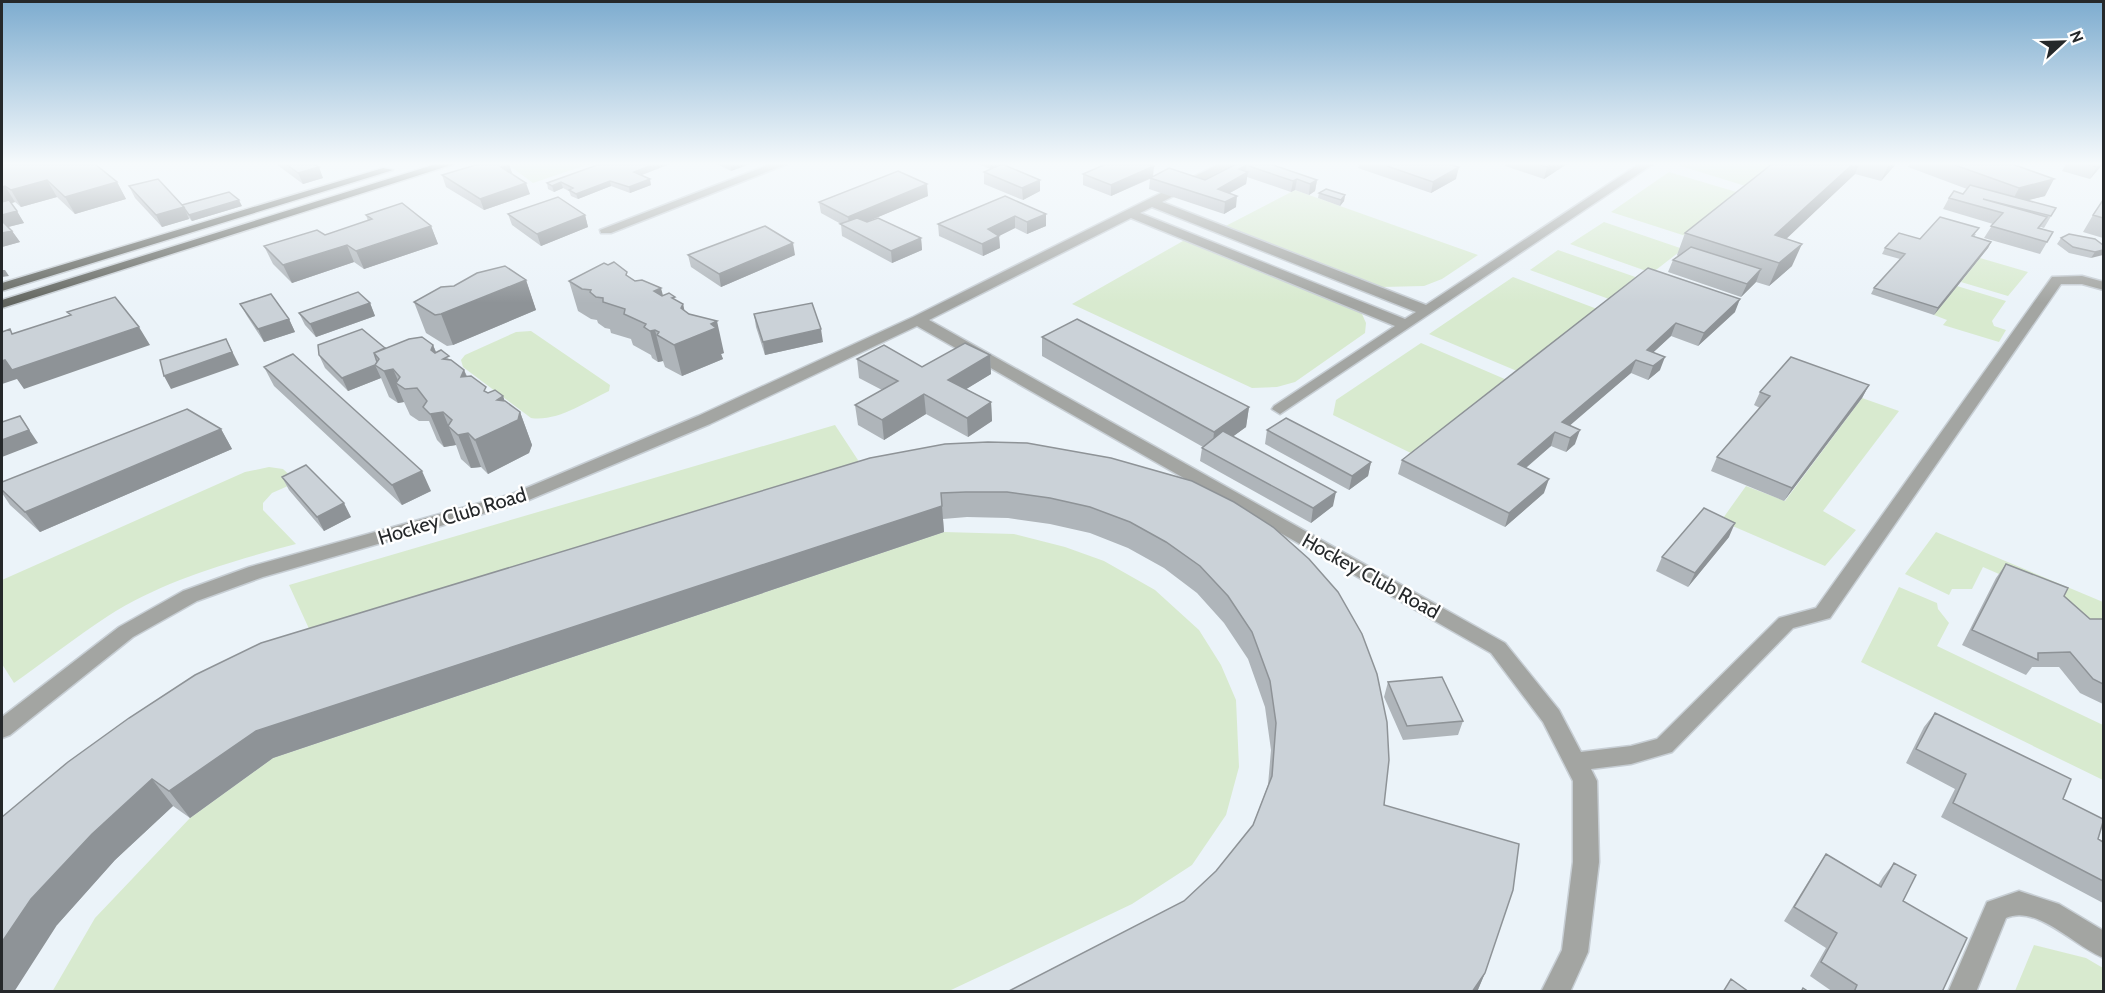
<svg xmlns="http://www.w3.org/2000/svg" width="2105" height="993" font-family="Cabin,sans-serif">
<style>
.green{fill:#d8eacf}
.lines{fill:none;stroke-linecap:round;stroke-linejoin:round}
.minor-casing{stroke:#c7ced4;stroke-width:3}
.major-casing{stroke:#c7ced4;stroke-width:3}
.minor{fill:#a3a5a2;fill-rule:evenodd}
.major{fill:#636660;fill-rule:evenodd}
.wall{fill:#afb5ba}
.shaded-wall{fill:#8e9397}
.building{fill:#cbd2d8;stroke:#8e9397;stroke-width:1.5}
.labels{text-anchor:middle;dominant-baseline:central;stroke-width:5;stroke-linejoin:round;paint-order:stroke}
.street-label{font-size:20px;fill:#25282a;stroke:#fff}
</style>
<rect width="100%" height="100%" fill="#ebf3f9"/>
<!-- green -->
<path class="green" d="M507,164H589L533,183Z
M1679,164H1785L1752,188L1677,165Z
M1669,172L1750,196L1695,239L1611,212Z
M1295,190L1478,255L1442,279L1424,286L1381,287L1218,230Z
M1604,222L1683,249L1652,273L1570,244Z
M1190,237L1358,305L1366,323L1365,333L1295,382L1277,387L1252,388L1072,304Z
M1558,250L1644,280L1617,302L1530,270Z
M1980,258L2028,272L2008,296L1961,282Z
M1513,277L1605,312L1524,374L1429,334Z
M1957,286L2006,301L1992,321L1994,326L2006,330L1999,342L1943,325L1947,320L1934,315Z
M531,331L610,385L609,391C586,402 557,422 531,418L463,367L461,360L465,355L516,332Z
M1421,343L1514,383L1419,457L1333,415L1336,400Z
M1862,398L1899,411L1823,511L1856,530L1825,566L1721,521L1746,486L1785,501Z
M835,425L873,483L321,655L289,585Z
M269,467L283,469L297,482L272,493L263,503V510L296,544C232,561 164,580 108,616C76,637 45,661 14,683L2,664V580L245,472Z
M944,532L1014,534L1065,547L1104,561L1155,590L1199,630L1221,665L1236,700L1239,767L1226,815L1192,865L1132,904L949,991L52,992L95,918L190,818L273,758Z
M1936,532L2103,602V634L1999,574L1983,567L1972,589H1952L1949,595L1905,574Z
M1899,587L1937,603L1938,609L1949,623L1937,646L2103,725V780L1861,662Z
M2034,945L2086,958L2103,968V991H2015Z"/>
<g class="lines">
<defs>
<path id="minor" d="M771,164H787L611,233H601L600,230Z
M1219,164H1234L1162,202L1426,305L1639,164H1653L1280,414L1272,409L1274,406L1395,326L1131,218L929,320L1505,643L1559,710L1581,752L1631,746L1657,739L1779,618L1816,608L2052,277L2082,276L2104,282V290L2082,284H2061L1830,618L1793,628L1672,752L1631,764L1591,769L1597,781L1599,862L1588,952L1570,992H1541L1562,950L1573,862V781L1543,722L1491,653L917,326L710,424L524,502L263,577L197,601L133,637L10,735L2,738V717L119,627L183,591L249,567L512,494L698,416L913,317ZM1152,207L1416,312L1405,319L1140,213Z
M2019,891L2059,904L2104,931V958C2075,947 2037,904 2006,918L1976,992H1948L1987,902Z"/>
<path id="major" d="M436,164H454L2,308V300Z
M383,168L393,170L2,291V283Z"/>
</defs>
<!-- minor casing -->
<use href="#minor" class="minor-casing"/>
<!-- major casing -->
<use href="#major" class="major-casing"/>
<!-- minor -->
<use href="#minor" class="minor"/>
<!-- major -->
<use href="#major" class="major"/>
</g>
<!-- wall -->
<path class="wall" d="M2,164L117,182L126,199L75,214L57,197L21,207L15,202L11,203L24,223L8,227L12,231L20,242L2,247Z
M276,164H314L323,178L303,184Z
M509,164L512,174L530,194L484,210L446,187L442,175Z
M670,164L642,175L651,185L630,193L611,186L578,199L571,196L569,191L563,188L554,192L548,189L547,183Z
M717,164H750L731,171Z
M978,164H1002L990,169Z
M1236,164H1277L1274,165L1317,180L1315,191L1309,195L1295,190L1291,192L1247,177L1246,184L1230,193L1236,207L1224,214L1149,189L1150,179L1111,196L1083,185V174L1153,176L1205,180Z
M1359,164H1448L1456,179L1431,193L1358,168Z
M1505,164H1567L1544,179L1505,166Z
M1772,164H1896L1881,181L1855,174L1785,239L1792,266L1769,286L1756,282L1741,297L1668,272L1673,260L1678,256L1677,255L1685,233Z
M1909,164H2012L2045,196L2027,200L2056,208L2044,228L2041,227L2040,228L2053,232L2040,254L1984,238L1993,224L1943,209L1949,198L1963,194L1967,189L1908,167Z
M2066,164H2103L2090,179L2062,171Z
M984,172L1040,180V191L1023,200L984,184Z
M129,186L182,205L242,206L192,221L189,218V219L162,227L135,198Z
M1319,193L1345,195L1344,201L1340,206L1318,198Z
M928,196L866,222L921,238L922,250L892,263L842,236L841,224L821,213L819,202Z
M1005,196L1046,226L1027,234L1015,228L999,236L1000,248L983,256L939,236L938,224Z
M2103,200V238L2083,232L2093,215Z
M508,214L585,215L588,227L541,246L512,225Z
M366,215L431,226L438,244L364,269L354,262L292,283L273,264L264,246L325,235L368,221Z
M1976,234L1974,237L1991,242L1988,248L1934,315L1871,294L1874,288L1900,259L1882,254L1885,248L1920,239Z
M2061,238L2103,245L2091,258L2069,253L2057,244Z
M688,255H795L721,287L691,267Z
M1648,268L1735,312L1698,346L1671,336L1653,352L1660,370L1648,380L1631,373L1569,425L1575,444L1566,452L1551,446L1526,468L1544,493L1505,527L1398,474L1402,460Z
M629,277L663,296L683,304L684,311L724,353L721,354L723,359L682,376L665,367L663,361L658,362L652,358L651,355L633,345L631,339L611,333L610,329L605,328L598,323L597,320L591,319L578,311L569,281Z
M526,280L536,310L453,345L447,346L426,333L414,302Z
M370,303L375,316L316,337L305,325L299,313Z
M240,304L289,319L295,332L264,342L247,316Z
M754,314L823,342L765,355L756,327Z
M1042,337L1249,407L1246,427L1233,436L1333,506L1311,523L1200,461L1202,448L1203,447L1042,356Z
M433,345L436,352L451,360L464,370L467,376L488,393L503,396L504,401L520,412L532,445L529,453L488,474L481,467L471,468L461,459L456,445L444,447L437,440L429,421H419L410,415L404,402L398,403L389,397L381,378L348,391L325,368L319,355Z
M990,355L991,374L966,389L991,402L992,421L968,437L926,414L884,440L858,425L855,405L882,390L859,378L857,359L922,367Z
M264,367L431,491L402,505L274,386Z
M1869,385L1862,398L1784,501L1711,471L1717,457L1760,408L1754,405L1760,392Z
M221,429L232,449L40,532L10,505L2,493V482Z
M1267,430L1371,462L1368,476L1349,490L1265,444Z
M870,458L1192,481L1485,973L1477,992H1007L1184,901L1216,871L1253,825L1268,785L1271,750L1265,707L1248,659L1224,623L1197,593L1164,568L1128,548L1090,533L1050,524L1008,518L967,517L943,519L944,532L273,758L190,818L173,806L115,860L57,925L2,817Z
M282,477L351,517L324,531L289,490Z
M1729,537L1688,587L1656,571L1662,557Z
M2006,564L2064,596L2090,619H2103V704L2080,693L2059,667H2032L2026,675L1962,645L1996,578Z
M1388,682L1463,721L1458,735L1403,740L1384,697Z
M1935,713L2063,799L2098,839L2103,842V903L1941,817L1955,789L1906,763L1924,727Z
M1826,854L1878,885L1883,877L1894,863L1903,901L1942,992H1833L1810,976L1826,948L1784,921L1816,869Z"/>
<!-- shaded-wall -->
<path class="shaded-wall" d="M509,164L513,176L501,167Z
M655,164H670L636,177L634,172Z
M730,164H750L731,171Z
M990,164H1002L990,169Z
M1552,164H1567L1544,179L1547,167Z
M1853,164H1859L1855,174L1766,258L1775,235Z
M1889,164H1896L1881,181Z
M2100,164H2103L2090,179L2097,167Z
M1246,165L1245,174L1248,172L1246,184L1217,200L1218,189L1239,169Z
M1154,166L1153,177L1111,196V185Z
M319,167L323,178L303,184L298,173Z
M1459,167L1456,179L1431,193L1433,182Z
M650,179L651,185L630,193L629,187Z
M1297,179L1295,190L1291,192L1293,181Z
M2054,179L2045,196L2010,205L2019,188Z
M47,180L57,197L21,207L11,190Z
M1040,180V191L1023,200L1022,188Z
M1317,180L1315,191L1309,195L1310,184Z
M610,181L611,186L578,199L576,194Z
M117,182L126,199L75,214L65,197Z
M561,182L563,188L554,192L552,186Z
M526,183L530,194L484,210L480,199Z
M927,184L928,196L850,229L848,217Z
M5,186L15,202L2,206V187Z
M1345,195L1344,201L1340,206L1341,200Z
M1237,196L1236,207L1224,214L1225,202Z
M239,200L242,206L192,221L189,215Z
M184,207L189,219L162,227L156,215Z
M17,211L24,223L4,228L2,224V215Z
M1046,214V226L1027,234V222Z
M585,215L588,227L541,246L537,234Z
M1015,216V228L999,236L1000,248L983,256L982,244L988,229Z
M431,226L438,244L364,269L356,251Z
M12,231L20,242L2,247V233Z
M921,238L922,250L892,263L891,251Z
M1991,242L1988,248L1934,315L1938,308Z
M793,243L795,255L721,287L719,274Z
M1802,244L1792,266L1769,286L1779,263Z
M347,245L354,262L292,283L283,265Z
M2103,250V255L2091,258L2095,252Z
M1761,269L1756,282L1741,297L1747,284Z
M2,270H5L9,276L2,277Z
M526,280L536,310L453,345L441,314Z
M661,288L669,318L654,291Z
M1740,299L1735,312L1698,346L1704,333Z
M370,303L375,316L316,337L310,324Z
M683,304L690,335L717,321L724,353L721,354L723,359L682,376L674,345L681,308Z
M289,319L295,332L264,342L258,329Z
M1676,323L1671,336L1642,363L1647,350Z
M139,327L150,345L24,389L17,379L2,384V361Z
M821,329L823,342L765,355L763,342Z
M655,330L663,361L658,362L650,331Z
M226,339L239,365L171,389L164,376Z
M433,345L446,377L431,350Z
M990,355L991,374L950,399L948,380Z
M1665,357L1660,370L1648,380L1653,366Z
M1636,360L1631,373L1560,434L1562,422Z
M380,363L393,369L400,385L396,383L404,402L398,403Z
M375,365L381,378L348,391L342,378Z
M464,370L476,402L461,377Z
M1869,385L1862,398L1784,501L1792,488Z
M924,394L926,414L884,440L882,420Z
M503,396L512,422L520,412L532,445L529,453L488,474L475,440L497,400Z
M991,402L992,421L968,437L967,418Z
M1249,407L1246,427L1212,452L1214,432Z
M443,412L456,445L444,447L430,414Z
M20,416L38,443L2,457V440Z
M221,429L232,449L40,532L25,512Z
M1580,430L1575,444L1566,452L1570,438Z
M1555,432L1551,446L1514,478L1518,464Z
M468,433L481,467L471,468L458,435Z
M1371,462L1368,476L1349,490L1352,476Z
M422,471L431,491L402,505L392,485Z
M1549,479L1544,493L1505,527L1509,513Z
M1336,492L1333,506L1311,523L1313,508Z
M941,493L944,532L273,758L190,818L169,791L256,731Z
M344,503L351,517L324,531L317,517Z
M1735,523L1729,537L1688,587L1695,573Z
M152,779L173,806L115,860L57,925L14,992H2V942L31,899L92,834Z
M1485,973L1477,992H1472Z"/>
<!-- building -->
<path class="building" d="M2,164H95L117,182L65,197L47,180L11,190L5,186L2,187Z
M286,164H314L319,167L298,173Z
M479,164H509L501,167L526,183L480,199L442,175Z
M600,164H655L634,172L650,179L629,187L610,181L576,194L569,190L573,188L561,182L552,186L547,183Z
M1002,164L1040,180L1022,188L984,172Z
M1106,164H1148L1154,166L1111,185L1083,174Z
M1236,164H1270L1317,180L1310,184L1297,179L1293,181L1246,165L1239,169L1248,172L1218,189L1237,196L1225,202L1150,178L1169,168L1205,180Z
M1381,164H1448L1459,167L1433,182Z
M1535,164H1552L1547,167Z
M1772,164H1853L1775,235L1802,244L1779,263L1685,233Z
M1952,164H2012L2054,179L2019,188Z
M2083,164H2100L2097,167Z
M898,171L927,184L848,217L819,202Z
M158,179L184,207L156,215L129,186Z
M1970,185L2056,208L2051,216L1983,199L2047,217L2038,228L2053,232L2047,242L1991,226L2003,213L1949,198L1954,191L1963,194Z
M1326,189L1345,195L1341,200L1319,193Z
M229,192L239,200L189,215L182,205Z
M1005,196L1046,214L1027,222L1015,216L988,229L999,236L982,244L938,224Z
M558,197L585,215L537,234L508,214Z
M9,200L17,211L2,215V202Z
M2103,200V218L2093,215Z
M402,203L431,226L356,251L347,245L283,265L264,246L317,230L325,235L372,219L366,215Z
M1940,217L1979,228L1972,236L1991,242L1938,308L1874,288L1905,254L1885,248L1899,233L1920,239Z
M857,218L867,222L878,218L921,238L891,251L840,224Z
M2,221L12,231L2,233Z
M765,226L793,243L719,274L688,255Z
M2069,234L2095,239L2103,245V250L2095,252L2073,247L2061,238Z
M1691,247L1761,269L1747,284L1673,260Z
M614,262L627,272L626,275L635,281L642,280L661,288L654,291L662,296L669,293L675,297L672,298L683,304L681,308L689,314L717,321L711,324L716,328L674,345L657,335L659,332L655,330L650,331L644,327L646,324L624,314L625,309L603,302V298L596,297L590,292L591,290L582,289L569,281L604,263L608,265Z
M505,266L526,280L441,314L435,315L414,302L441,287L454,286L477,273Z
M1648,268L1740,299L1704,333L1676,323L1647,350L1665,357L1653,366L1636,360L1562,422L1580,430L1570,438L1555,432L1518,464L1549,479L1509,513L1402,460Z
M358,292L370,303L310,324L299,313Z
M271,294L289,319L258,329L240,304Z
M115,297L139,327L12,370L5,360L2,361V332L10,329L12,334L71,315L67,312Z
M812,303L821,329L763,342L754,314Z
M1077,319L1249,407L1214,432L1042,337Z
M362,329L385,348L374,353L377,362L375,365L342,378L319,355L318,345Z
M422,337L433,345L431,350L435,353L441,350L449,356L443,359L451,360L464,370L461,377L471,376L486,387L484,391L488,393L495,390L503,396L497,400L505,401L520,412L518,420L475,440L468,433L458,435L448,426L452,420L443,412L430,414L423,407L427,401L417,388L405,389L396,383L400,377L393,369L384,371L375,365L379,359L374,353L409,339Z
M226,339L232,352L164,376L160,360Z
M965,343L990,355L948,380L991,402L967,418L924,394L882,420L855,405L898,381L857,359L884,345L922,367Z
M293,354L422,471L392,485L264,367Z
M1791,357L1869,385L1792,488L1717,457L1770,396L1760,392Z
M187,409L221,429L25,512L2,490V482Z
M20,416L29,430L2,440V422Z
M1286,418L1371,462L1352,476L1267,430Z
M1223,431L1336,492L1313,508L1202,448Z
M988,442L1027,443L1111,458L1192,481L1234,502L1273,527L1309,559L1338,592L1362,634L1377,674L1387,722L1389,760L1384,805L1519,844L1513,890L1485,973L1472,992H1007L1184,901L1216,871L1253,825L1272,776L1276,723L1270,681L1252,632L1228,596L1200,566L1166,542L1130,522L1090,507L1050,498L1007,492H966L941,493L942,506L256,731L169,791L152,779L92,834L31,899L2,942V817L68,762L129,718L195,675L261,643L870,458L945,444Z
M306,465L344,503L317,517L282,477Z
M1704,508L1735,523L1695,573L1662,557Z
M2006,564L2068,588L2064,596L2090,619H2103V684L2093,679L2070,652L2038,653V660L1972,630Z
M1442,677L1463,721L1407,726L1388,682Z
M1935,713L2071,779L2063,799L2103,819V822L2098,839L2103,842V881L1953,803L1966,774L1916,749Z
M1826,854L1881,887L1894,863L1916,875L1903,901L1967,938L1942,992H1854L1857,985L1821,962L1837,933L1794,907Z
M1731,979L1749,992H1723Z
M1803,988L1809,992H1801Z"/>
<!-- sky -->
<linearGradient id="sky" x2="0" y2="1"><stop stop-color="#7daccf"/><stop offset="0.54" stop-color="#f6fafc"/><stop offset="1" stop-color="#f6fafc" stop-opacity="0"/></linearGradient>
<rect width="2105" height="303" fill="url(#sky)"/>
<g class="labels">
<!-- street labels -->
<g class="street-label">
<text transform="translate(452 516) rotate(-17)">Hockey Club Road</text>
<text transform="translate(1371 576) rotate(29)">Hockey Club Road</text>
</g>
</g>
<!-- border -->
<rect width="2105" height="993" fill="none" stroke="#25282a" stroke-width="6"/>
<!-- north arrow -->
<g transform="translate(2063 42) rotate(68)" stroke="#ffffff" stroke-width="4.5" paint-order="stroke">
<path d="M0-4.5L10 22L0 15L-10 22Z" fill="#25282a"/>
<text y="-9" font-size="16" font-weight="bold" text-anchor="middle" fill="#25282a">N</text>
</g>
</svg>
